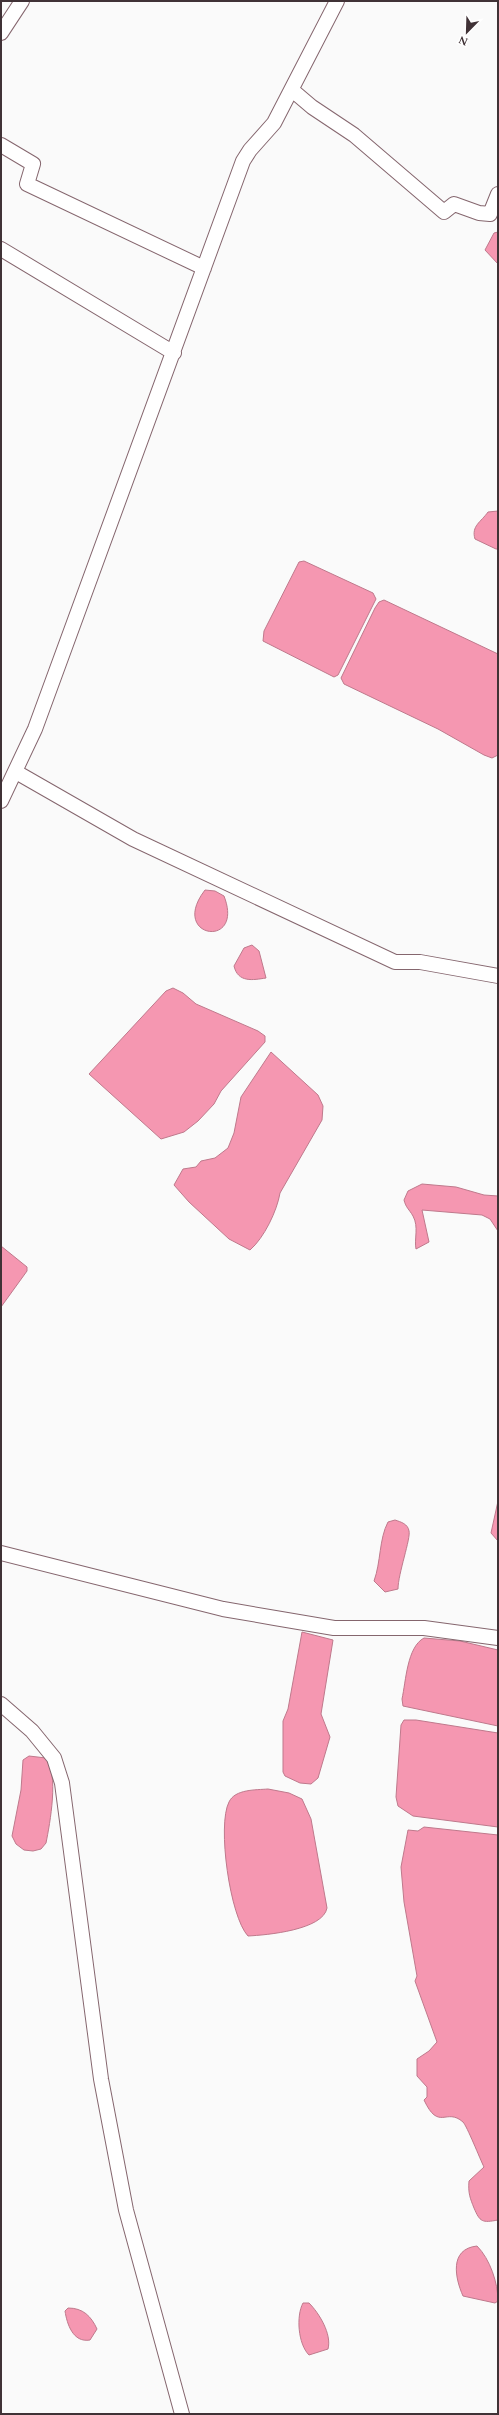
<svg xmlns="http://www.w3.org/2000/svg" width="499" height="2415" font-family="Spectral,serif">
<style>
.water{fill:#f597b1;stroke:#bf798c}
.lines{fill:none;stroke-linecap:round;stroke-linejoin:round}
.minor-casing{stroke:#85666e;stroke-width:16}
.minor{stroke:#fff;stroke-width:14}
</style>
<rect width="100%" height="100%" fill="#fafafa"/>
<!-- water -->
<path class="water" d="M498,232V264L485,250L494,233Z
M498,511V549H496L475,539C471,526 481,522 488,512Z
M304,561L373,593L376,599L338,675L334,677L263,641L264,631L299,562Z
M384,600L498,654V755L492,758L484,755L438,729L344,684L341,678L375,608L379,602Z
M205,890L215,891L224,896C245,950 168,938 205,890Z
M252,945L259,951L266,978C253,980 238,983 234,966L244,948Z
M173,988L183,993L196,1004L258,1031L265,1036V1042L221,1091L214,1104L198,1121L184,1132L161,1139L89,1074L166,991Z
M271,1052L318,1095L323,1106L322,1120L280,1193C277,1211 264,1238 250,1250L229,1239L189,1202L174,1185L183,1169L196,1167L201,1161L215,1158L228,1148L234,1133L241,1097Z
M422,1184L456,1187L484,1195L498,1196V1231L490,1219L482,1215L422,1210L429,1242L416,1249C414,1239 419,1227 413,1216C409,1209 406,1208 404,1200L408,1191Z
M1,1246L27,1267V1271L1,1307Z
M498,1501V1541L491,1533Z
M395,1520C401,1522 408,1524 409,1531C411,1538 398,1574 398,1589L385,1592L374,1581C381,1562 379,1539 388,1522Z
M302,1632L333,1640L321,1714L330,1737L318,1778L311,1784L300,1783L285,1776L283,1772V1721L288,1709Z
M424,1638L460,1641L498,1650V1726L403,1706L402,1699C406,1681 407,1647 424,1638Z
M404,1720H416L498,1733V1827L413,1816L398,1806L396,1797L401,1725Z
M29,1756L46,1758C59,1774 50,1823 46,1843L41,1849L33,1851L24,1850L16,1844L12,1836L21,1790L23,1760Z
M268,1789L289,1793L302,1799L311,1819L327,1908C323,1930 267,1935 248,1936C230,1917 217,1825 229,1802C235,1789 256,1790 268,1789Z
M424,1827L498,1835V2220C482,2223 480,2222 474,2208C470,2198 468,2193 469,2181L484,2167C480,2159 467,2126 463,2122C446,2107 439,2132 424,2100L427,2097V2087L417,2076V2059L429,2051L437,2042L415,1981L417,1976L404,1902L401,1867L408,1830L418,1831Z
M477,2246C490,2259 498,2283 498,2301L495,2303L463,2296C455,2278 449,2249 477,2246Z
M303,2303H309C319,2313 332,2334 328,2349L309,2355C298,2344 296,2316 303,2303Z
M68,2308C83,2308 91,2316 97,2329L90,2340C73,2343 67,2324 65,2311Z"/>
<g class="lines">
<defs>
<path id="minor" d="M1,33L22,1
M292,90L312,107L354,135L444,212L454,204L479,213L490,214L498,194
M1,145L33,164L27,184L204,268
M1,249L174,353
M16,772L133,839L395,962H420L498,976
M1,801L35,729L243,161L250,150L274,123L337,1
M1,1553L223,1609L275,1618L334,1628H424L498,1638
M1,1704L32,1731L54,1758L62,1783L101,2079L126,2210L182,2414"/>
</defs>
<!-- minor casing -->
<use href="#minor" class="minor-casing"/>
<!-- minor -->
<use href="#minor" class="minor"/>
</g>
<!-- border -->
<rect width="499" height="2415" fill="none" stroke="#403236" stroke-width="4"/>
<!-- north arrow -->
<g transform="translate(467 32) rotate(203)" stroke="#ffffff" stroke-width="3" paint-order="stroke">
<path d="M0-3L7 15L0 10L-7 15Z" fill="#403236"/>
<text y="-6" font-size="11" font-weight="bold" text-anchor="middle" fill="#403236">N</text>
</g>
</svg>
